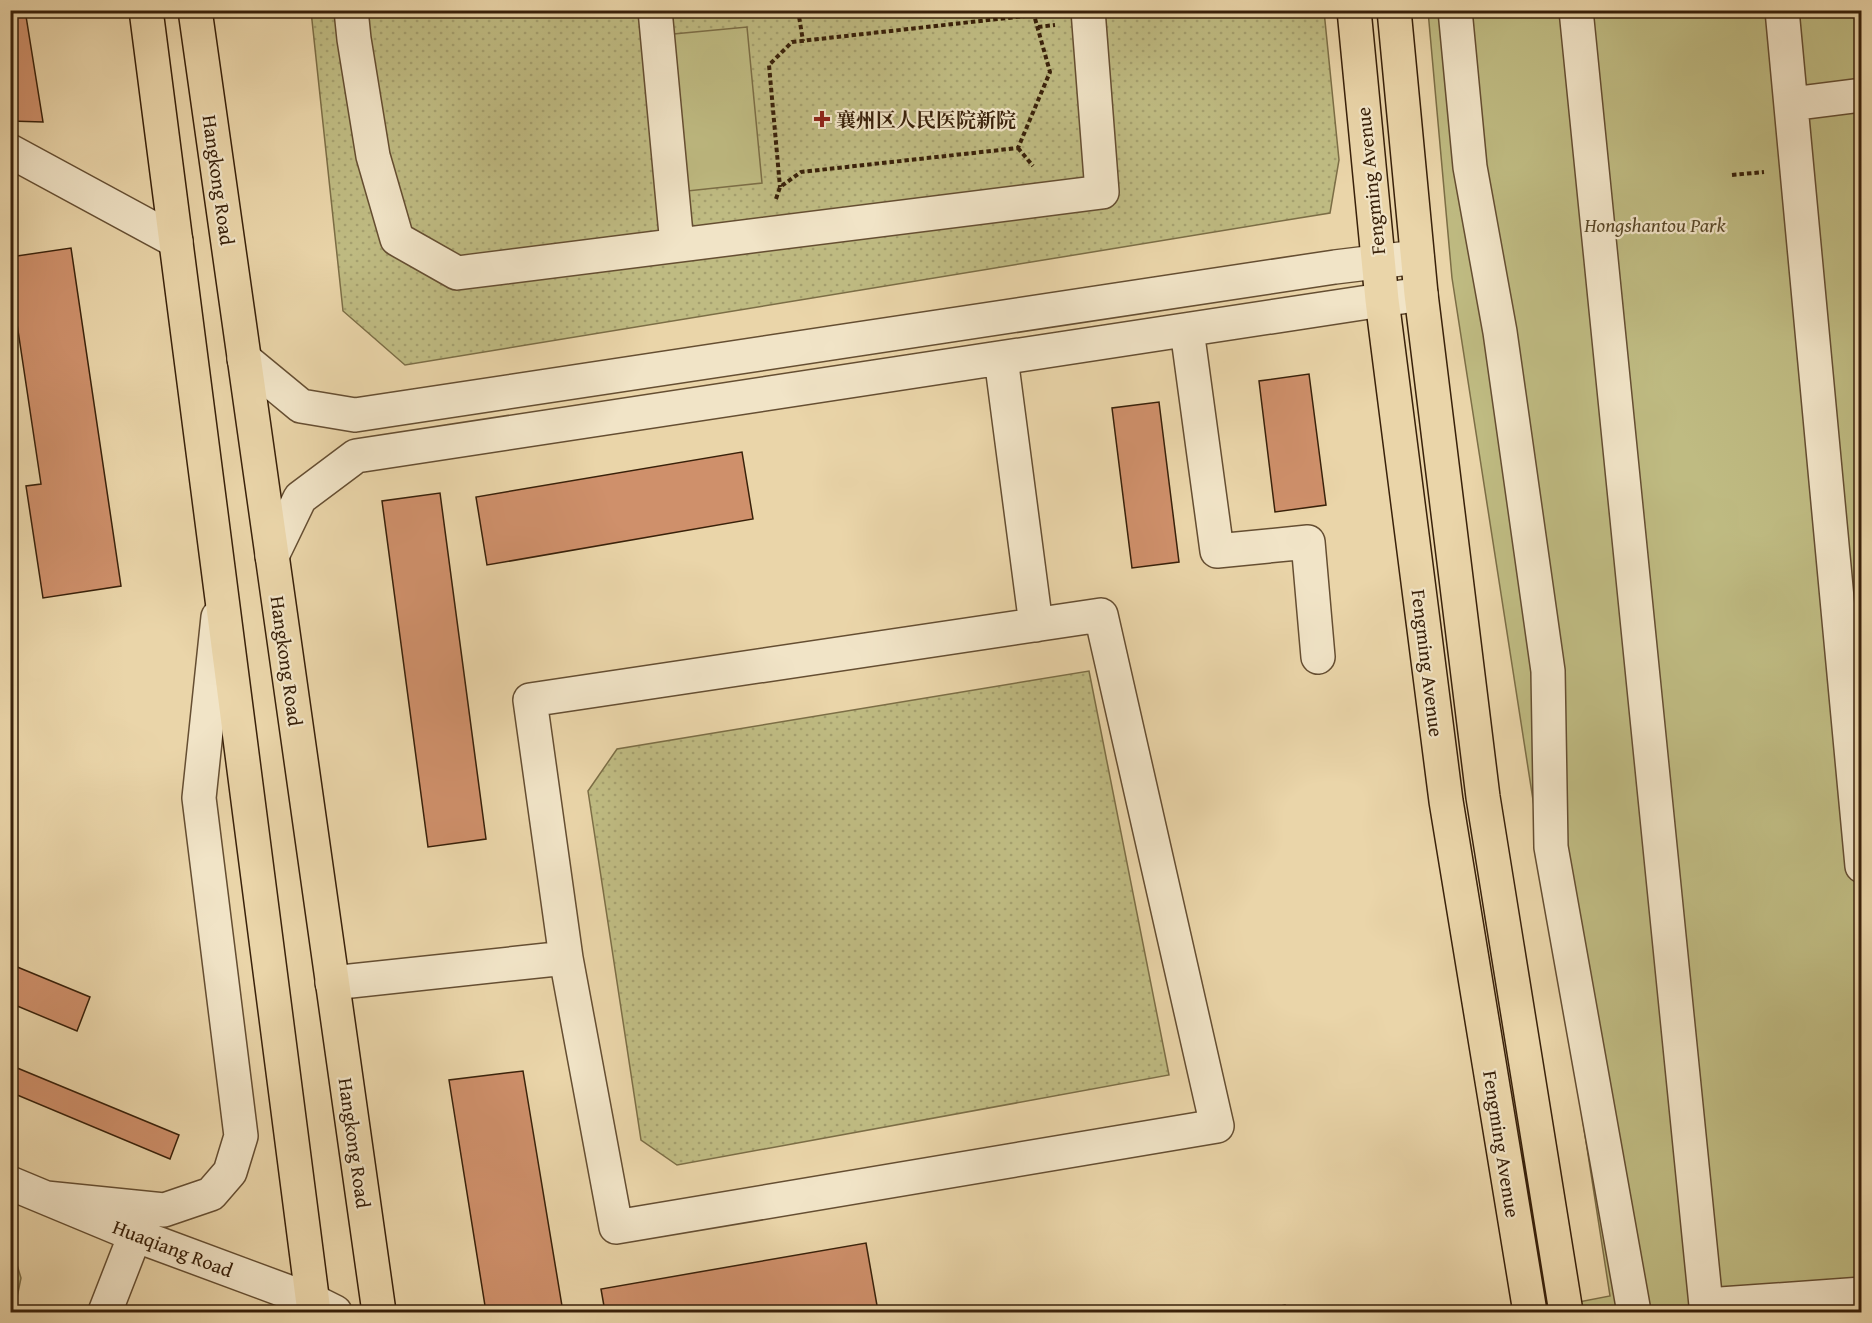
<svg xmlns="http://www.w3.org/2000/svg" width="1872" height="1323" font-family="'Gentium Book Plus','Noto Serif SC',serif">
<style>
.grass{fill:url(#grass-dots);stroke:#7c6e46;stroke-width:1.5}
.green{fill:#bfbb82;stroke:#7c6e46;stroke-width:1.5}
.building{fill:#cf906b;stroke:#39210a;stroke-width:1.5}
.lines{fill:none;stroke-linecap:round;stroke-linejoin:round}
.minor-casing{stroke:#654e32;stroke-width:36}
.major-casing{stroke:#39210a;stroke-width:36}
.path{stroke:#39210a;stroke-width:4;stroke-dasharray:4.5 3;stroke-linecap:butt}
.minor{stroke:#f1e4c7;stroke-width:33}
.major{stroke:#ead5a9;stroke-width:33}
.poi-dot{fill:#8f2418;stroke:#f1e4c7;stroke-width:2}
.labels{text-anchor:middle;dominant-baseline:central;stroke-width:4.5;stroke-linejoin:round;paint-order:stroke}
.poi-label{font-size:20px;font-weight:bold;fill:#39210a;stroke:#f1e4c7;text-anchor:start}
.street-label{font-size:20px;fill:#39210a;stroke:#f1e4c7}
.park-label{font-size:20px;font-style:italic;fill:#5a4828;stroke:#f1e4c7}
</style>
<defs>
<pattern id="grass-dots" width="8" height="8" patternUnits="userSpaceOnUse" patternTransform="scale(1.5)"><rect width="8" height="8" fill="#bfbb82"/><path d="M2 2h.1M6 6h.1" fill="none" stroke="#a5a06f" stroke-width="1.8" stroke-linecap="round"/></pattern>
</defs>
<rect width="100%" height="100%" fill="#ead5a9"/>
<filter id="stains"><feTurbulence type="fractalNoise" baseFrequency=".00333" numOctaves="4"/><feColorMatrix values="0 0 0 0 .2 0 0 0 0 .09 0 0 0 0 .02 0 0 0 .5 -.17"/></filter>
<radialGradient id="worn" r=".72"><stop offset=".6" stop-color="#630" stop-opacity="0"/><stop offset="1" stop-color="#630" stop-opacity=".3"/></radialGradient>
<!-- grass -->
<path class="grass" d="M311,11H1324L1339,160L1330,213L405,365L343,311Z
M1089,671L1169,1075L677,1165L641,1140L588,791L617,749Z
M11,1245L21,1278L14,1312H10Z"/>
<!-- green -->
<path class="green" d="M1428,11H1861V1312H1527L1610,1296L1452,278Z
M747,27L762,183L678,192L663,35Z"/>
<!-- building -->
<path class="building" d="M10,10H25L43,122L10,121Z
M71,248L121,586L43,598L26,486L41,484L10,277V257Z
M1309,374L1326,505L1275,512L1259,381Z
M1159,402L1179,562L1132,568L1112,408Z
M742,452L753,519L487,565L476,497Z
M440,493L486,839L428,847L382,501Z
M10,964L90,997L77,1031L10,1003Z
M10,1065L179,1135L170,1159L10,1092Z
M523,1071L563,1312H486L449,1080Z
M866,1243L878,1311L870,1312H605L601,1289Z
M1285,1305L1287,1312H1250Z"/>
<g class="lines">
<defs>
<path id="minor" d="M351,10L354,39L373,156L397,239L457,273L1102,192L1088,10
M655,10L677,245
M1455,10L1470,167L1500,332L1548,671L1551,847L1634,1312
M1576,10L1706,1305L1862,1294
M1782,10L1862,866
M1791,104L1862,95
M10,151L176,241
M1187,330L1217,551L1308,542L1318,657
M1001,358L1036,625
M244,359L301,406L355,415L1335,267L1417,257
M272,556L300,498L356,456L1421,294
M332,983L566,958L616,1227L1217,1126L1101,615L530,700L566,958
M10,1183L135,1235L313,1301L335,1312
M46,1198L164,1210L211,1194L230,1172L241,1136L199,798L218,617
M105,1312L135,1235"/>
<path id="major" d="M146,10L314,1312
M195,10L379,1312
M1354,10L1382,300L1446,801L1530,1312
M1394,10L1421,294L1483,797L1566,1312"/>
</defs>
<!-- minor casing -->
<use href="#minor" class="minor-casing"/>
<!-- major casing -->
<use href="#major" class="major-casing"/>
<!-- path -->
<path class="path" d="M798,10L803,41
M1038,27L1055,25
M1018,148L1033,166
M1732,175L1764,172
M776,199L780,187L801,172L1018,148L1050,72L1034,15L792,42L769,65L780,187"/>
<!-- minor -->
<use href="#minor" class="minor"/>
<!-- major -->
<use href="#major" class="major"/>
</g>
<!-- markers -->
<path class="poi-dot" d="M819 110h6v6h6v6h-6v6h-6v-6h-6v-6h6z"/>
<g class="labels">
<!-- poi labels -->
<g class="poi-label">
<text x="836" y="119">襄州区人民医院新院</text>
</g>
<!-- street labels -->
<g class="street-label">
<text transform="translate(219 180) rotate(82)">Hangkong Road</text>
<text transform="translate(1370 181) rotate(-96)">Fengming Avenue</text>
<text transform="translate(287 661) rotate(82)">Hangkong Road</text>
<text transform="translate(1428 663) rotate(83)">Fengming Avenue</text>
<text transform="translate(355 1143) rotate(82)">Hangkong Road</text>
<text transform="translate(1502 1144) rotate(81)">Fengming Avenue</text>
<text transform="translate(173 1248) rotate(21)">Huaqiang Road</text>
</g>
<!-- park labels -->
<g class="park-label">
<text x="1655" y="224">Hongshantou Park</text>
</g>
</g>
<!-- margin -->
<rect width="1872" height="1323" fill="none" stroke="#ead5a9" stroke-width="36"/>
<rect x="12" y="12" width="1848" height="1299" fill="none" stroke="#39210a" stroke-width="3"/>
<rect x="18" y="18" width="1836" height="1287" fill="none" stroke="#39210a" stroke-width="1.5"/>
<rect width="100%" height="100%" filter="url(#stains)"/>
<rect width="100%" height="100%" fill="url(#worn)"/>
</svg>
